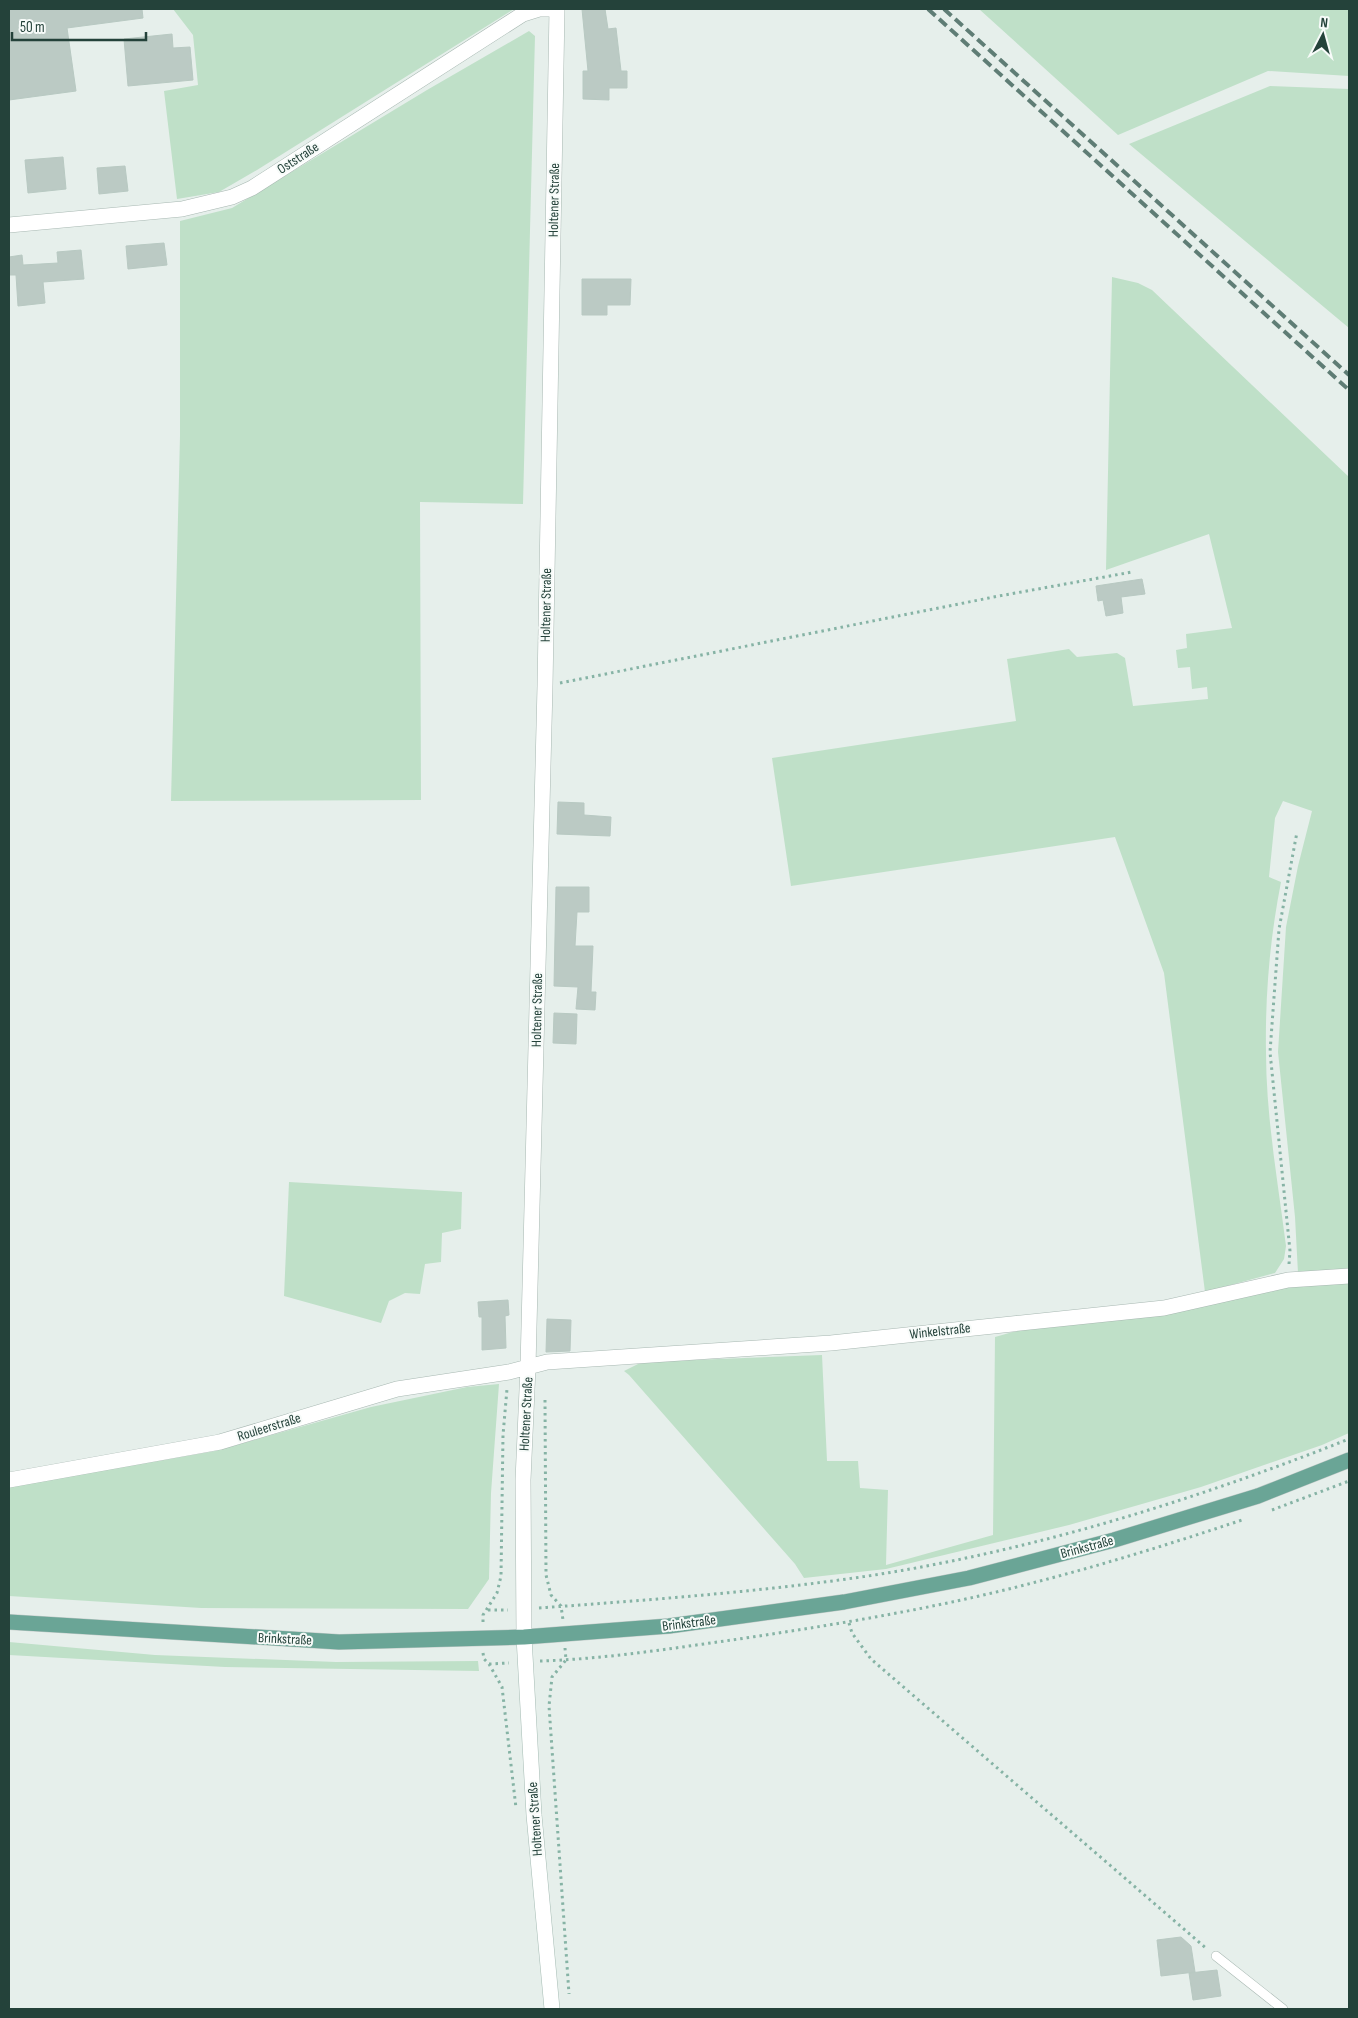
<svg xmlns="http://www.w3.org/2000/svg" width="1358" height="2018" font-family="'Sofia Sans Condensed',sans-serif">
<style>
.green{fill:#bfe0c8}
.building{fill:#bbcac4;stroke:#b8c9c2}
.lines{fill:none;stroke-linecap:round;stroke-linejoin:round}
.service-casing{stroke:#a8b8b2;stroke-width:10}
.minor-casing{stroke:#a8b8b2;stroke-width:16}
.secondary-casing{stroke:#a4bbb3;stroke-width:16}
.primary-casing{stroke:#c2cac8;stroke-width:16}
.path{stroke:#86b3a5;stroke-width:3;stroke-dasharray:2.5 4;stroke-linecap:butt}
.service{stroke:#fff;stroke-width:9}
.minor{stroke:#fff;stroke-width:15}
.secondary{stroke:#fff;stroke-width:15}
.primary{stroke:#6aa596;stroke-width:15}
.rail{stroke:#5f7d75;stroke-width:4;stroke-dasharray:10 5;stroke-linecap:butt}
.labels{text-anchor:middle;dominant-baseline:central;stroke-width:4;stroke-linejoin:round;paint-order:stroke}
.street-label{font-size:14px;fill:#24423a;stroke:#f7fbf9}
</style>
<rect width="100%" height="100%" fill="#e6efeb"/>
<!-- green -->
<path class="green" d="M173,9H514L257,170L219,192L177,199L164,91L198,85L193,35Z
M979,9H1349V76L1268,71L1118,135Z
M529,31L535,36L523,504L420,502L421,800L171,801L180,436V221L232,208L427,90Z
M1270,86L1349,89V328L1129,144Z
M1112,277L1138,283L1152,290L1349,477V1271L1298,1273L1295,1217L1278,1052L1286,927L1298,866L1312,811L1283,801L1275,818L1269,877L1281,882C1270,938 1265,995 1266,1052C1266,1117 1278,1182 1286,1246L1284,1259L1275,1273L1205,1292L1164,973L1115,837L791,886L772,758L1016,721L1007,659L1069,649L1077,657L1117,653L1125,658L1133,706L1208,699L1207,687L1192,689L1190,667L1178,668L1176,650L1187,648L1186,634L1232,628L1209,534L1106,570Z
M289,1182L462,1192L461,1229L442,1233L441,1262L425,1264L420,1294L405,1293L389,1301L381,1323L284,1296Z
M1349,1282V1433L1322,1445L1201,1487L1069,1525L886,1569L804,1578L795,1564L629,1375L624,1371L642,1362L822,1355L827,1461H858L860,1488L888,1490L886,1565L993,1535L995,1337L1023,1329L1304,1284Z
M499,1384L491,1493L489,1579L468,1609L201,1608L9,1596V1487L215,1451L371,1407L467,1387Z
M9,1642L155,1655L336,1662L478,1661L479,1671L225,1667L9,1655Z"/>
<!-- building -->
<path class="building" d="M9,9H142L143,18L67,28L76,91L9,100Z
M582,9H605L608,29L616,28L621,71H627V88H609V100L583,99V71H588Z
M172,34L173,48L190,47L193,80L128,86L124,39Z
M63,157L66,189L28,193L25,160Z
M125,166L128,191L99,194L97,168Z
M164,243L167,265L128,269L126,246Z
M81,250L84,279L43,282L45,303L18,306L16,275H9V257L22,255L23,265L58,263L57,252Z
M582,279H631L630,305H607V315H582Z
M1142,579L1145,594L1121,597L1123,613L1106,616L1103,600L1098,601L1096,586Z
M558,802L584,803V815L611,817L610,836L557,834Z
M556,887H589V912H577L575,946H593L591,992H596L595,1010L576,1009L578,987L554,986Z
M554,1013L577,1014L576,1044L553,1043Z
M508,1300L509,1315L505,1316L506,1348L482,1350V1317H479L478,1302Z
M547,1319L571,1320L570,1351L546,1352Z
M1181,1937L1191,1946L1195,1972L1161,1976L1157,1940Z
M1217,1970L1221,1996L1193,2000L1189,1973Z"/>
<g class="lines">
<defs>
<path id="service" d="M1216,1956L1283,2009"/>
<path id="minor" d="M9,225L182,209L232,197L252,188L523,14L539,9H557
M9,1480L220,1442L397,1389L509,1372L547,1362L831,1343L1164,1308L1288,1280L1349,1276
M524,1637L523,1480L528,1367L545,686L557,9"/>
<path id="secondary" d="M524,1637L534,1815L552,2009"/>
<path id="primary" d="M9,1622L339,1642L524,1637L669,1626L844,1602L969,1578L1114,1540L1258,1496L1349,1460"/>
</defs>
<!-- service casing -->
<use href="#service" class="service-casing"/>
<!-- minor casing -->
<use href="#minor" class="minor-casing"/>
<!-- secondary casing -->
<use href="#secondary" class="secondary-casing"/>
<!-- primary casing -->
<use href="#primary" class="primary-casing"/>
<!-- path -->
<path class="path" d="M560,683L999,596L1132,572
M1289,1264L1290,1251L1270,1052L1279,929L1297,832
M545,1400L546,1575L551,1595L561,1606L563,1620
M1272,1510L1349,1481
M539,1608C649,1600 759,1592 868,1576C1032,1551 1195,1500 1349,1439
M488,1610H508
M483,1622V1615L497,1593L501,1576L503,1435L507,1389
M849,1623L852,1633L871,1659L1207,1949
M565,1648L566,1660L552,1677L549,1706L569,1994
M483,1653L484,1659L489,1664L502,1687L516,1808
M540,1661C606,1659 674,1648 739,1639C839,1624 938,1608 1036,1582C1106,1564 1176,1542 1245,1519
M489,1664L509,1663"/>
<!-- service -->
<use href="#service" class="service"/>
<!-- minor -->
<use href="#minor" class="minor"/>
<!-- secondary -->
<use href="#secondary" class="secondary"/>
<!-- primary -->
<use href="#primary" class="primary"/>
<!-- rail -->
<path class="rail" d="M928,9L1349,390
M944,9L1349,375"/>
</g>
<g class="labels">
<!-- street labels -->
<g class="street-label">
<text transform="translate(298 158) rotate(-33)">Oststraße</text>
<text transform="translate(554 200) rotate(-89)">Holtener Straße</text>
<text transform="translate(546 605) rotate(-89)">Holtener Straße</text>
<text transform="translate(537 1010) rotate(-89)">Holtener Straße</text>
<text transform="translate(940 1331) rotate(-6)">Winkelstraße</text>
<text transform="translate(526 1414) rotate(-87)">Holtener Straße</text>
<text transform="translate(269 1427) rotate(-17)">Rouleerstraße</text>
<text transform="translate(1087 1547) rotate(-15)">Brinkstraße</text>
<text transform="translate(689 1623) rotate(-7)">Brinkstraße</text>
<text transform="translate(285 1639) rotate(3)">Brinkstraße</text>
<text transform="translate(535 1819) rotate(-94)">Holtener Straße</text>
</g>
</g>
<!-- border -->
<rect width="1358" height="2018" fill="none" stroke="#24423a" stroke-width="20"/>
<!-- north arrow -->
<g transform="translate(1323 35) rotate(6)" stroke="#f7fbf9" stroke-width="4" paint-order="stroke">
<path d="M0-4L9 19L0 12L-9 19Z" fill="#24423a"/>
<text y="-8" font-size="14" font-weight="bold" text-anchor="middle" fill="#24423a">N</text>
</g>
<!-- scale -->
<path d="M12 32v8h134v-8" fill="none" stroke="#24423a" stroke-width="2.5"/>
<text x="20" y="32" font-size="15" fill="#24423a" stroke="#f7fbf9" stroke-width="4" paint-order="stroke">50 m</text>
</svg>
